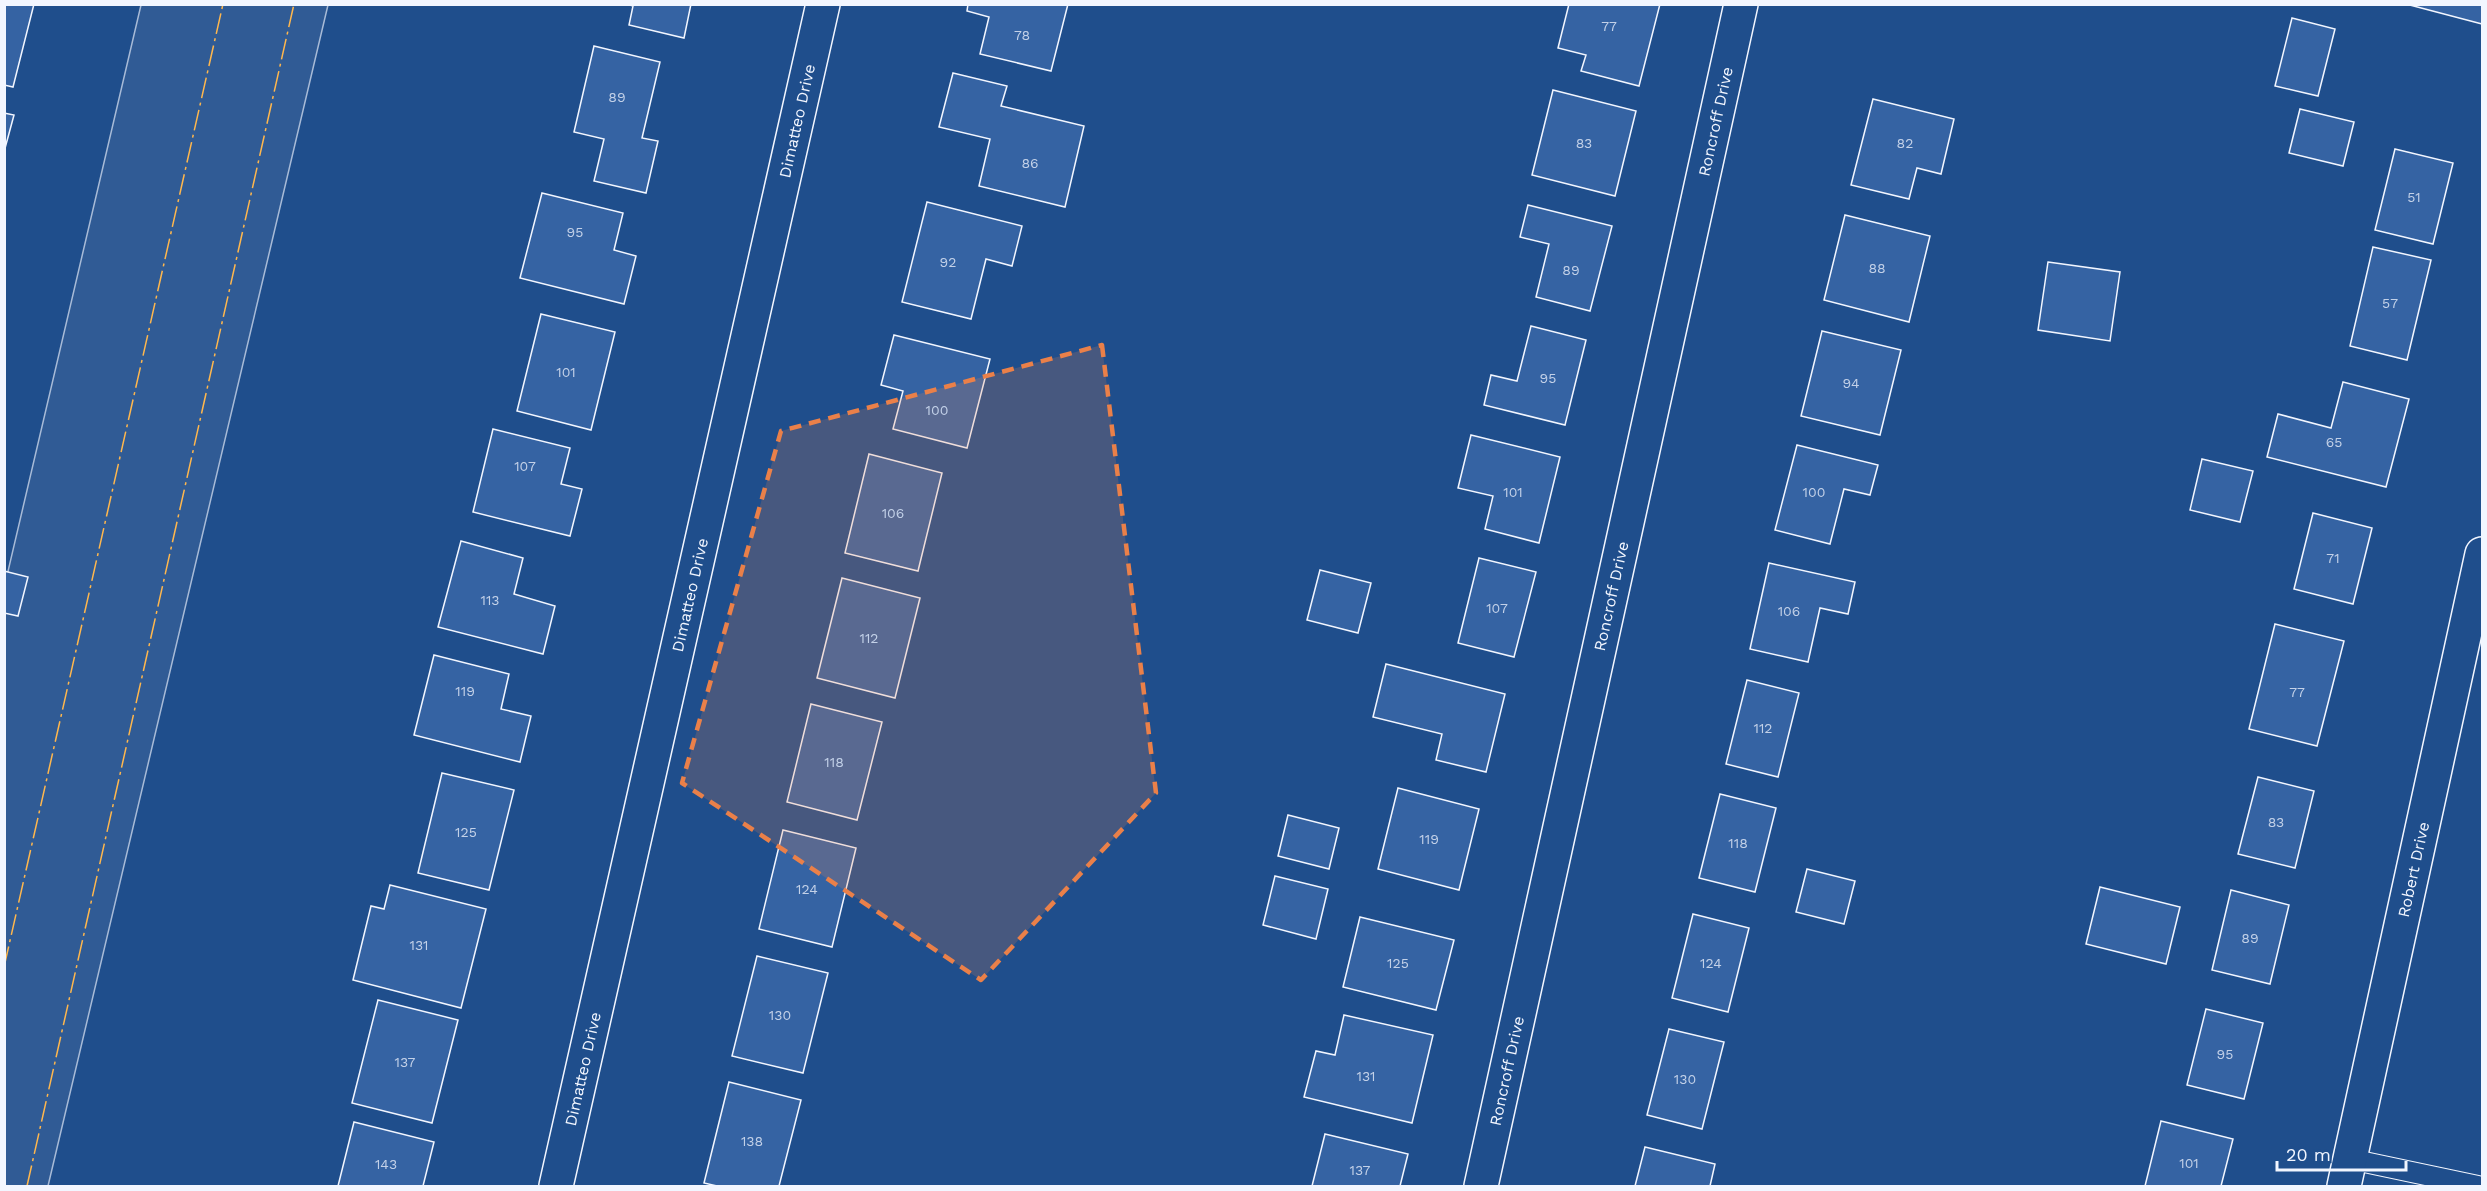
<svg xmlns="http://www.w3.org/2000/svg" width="2487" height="1191" font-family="'Work Sans',sans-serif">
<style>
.built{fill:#305b95;stroke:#a8bbd7;stroke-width:1.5}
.building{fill:#3563a3;stroke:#f2f6ff;stroke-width:1.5}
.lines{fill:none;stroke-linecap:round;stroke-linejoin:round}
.lane-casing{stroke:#f2f6ff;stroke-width:22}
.street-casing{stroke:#f2f6ff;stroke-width:36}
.lane{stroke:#1f4e8c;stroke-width:20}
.street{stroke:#1f4e8c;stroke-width:33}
.power{stroke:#ffb74d;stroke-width:1.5;stroke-dasharray:21 4.5 3 4.5;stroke-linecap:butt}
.marked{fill:#ea8049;fill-opacity:0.2;stroke:#ea8049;stroke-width:4.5;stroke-dasharray:12 8;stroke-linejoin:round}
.labels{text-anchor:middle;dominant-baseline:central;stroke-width:4.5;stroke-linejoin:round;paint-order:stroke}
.number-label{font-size:14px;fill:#c3d1e8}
.street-label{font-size:16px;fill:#f2f6ff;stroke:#1f4e8c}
</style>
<rect width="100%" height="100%" fill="#1f4e8c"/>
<!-- built -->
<path class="built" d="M141,5H328L48,1186H5V584Z"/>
<!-- building -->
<path class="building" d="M4,4H34L13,87L4,85Z
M627,4H691L684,38L629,25L633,6Z
M968,4H1068L1051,71L980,54L989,17L967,11Z
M1569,4H1660L1639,86L1581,71L1586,55L1558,48Z
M2406,4H2482V24Z
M2292,18L2335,29L2318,96L2275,86Z
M594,46L660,62L642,138L658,141L646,193L594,181L604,139L574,132Z
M953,73L1007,86L1001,106L1084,126L1065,207L979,186L990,139L939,127Z
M1553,90L1636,111L1615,196L1532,175Z
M1873,99L1954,119L1941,174L1917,168L1909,199L1851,185Z
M2300,109L2354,122L2343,166L2289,153Z
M4,113L14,115L4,152Z
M2395,149L2453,163L2433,244L2375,230Z
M542,193L623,213L614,250L636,256L624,304L520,278Z
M927,202L1022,226L1012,266L986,259L971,319L902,302Z
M1528,205L1612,226L1590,311L1536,297L1549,244L1520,237Z
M1845,215L1930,236L1909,322L1824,300Z
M2373,247L2431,260L2407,360L2350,346Z
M2048,262L2120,272L2110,341L2038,330Z
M541,314L615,332L591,430L517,411Z
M1531,326L1586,340L1565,425L1484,405L1491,375L1517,381Z
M1822,331L1901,350L1880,435L1801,416Z
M894,335L990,359L967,448L893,429L903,391L881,385Z
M2343,382L2409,399L2386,487L2267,457L2278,414L2331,428Z
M493,429L570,448L561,484L582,489L570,536L473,512Z
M1471,435L1560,457L1539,543L1485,529L1493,496L1458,488Z
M1797,445L1878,465L1870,495L1844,489L1830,544L1775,530Z
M869,454L942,473L918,571L845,553Z
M2202,459L2253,471L2240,522L2190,510Z
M2313,513L2372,528L2353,604L2294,589Z
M461,541L523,558L514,594L555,606L543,654L438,627Z
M1479,558L1536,572L1514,657L1458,643Z
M1769,563L1855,582L1848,614L1820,608L1808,662L1750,649Z
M1320,570L1371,583L1358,633L1307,620Z
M4,571L28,577L18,616L4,613Z
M842,578L920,598L895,698L817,678Z
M2275,624L2344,641L2317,746L2249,729Z
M434,655L509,674L501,709L531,716L520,762L414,735Z
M1386,664L1505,694L1486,772L1436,760L1442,734L1373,717Z
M1747,680L1799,693L1778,777L1726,764Z
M811,704L882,722L857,820L787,802Z
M442,773L514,790L489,890L418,873Z
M2258,777L2314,791L2295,868L2238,854Z
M1398,788L1479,809L1459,890L1378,869Z
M1720,794L1776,808L1755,892L1699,878Z
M1288,815L1339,828L1329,869L1278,856Z
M783,830L856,848L832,947L759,929Z
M1807,869L1855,881L1844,924L1796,912Z
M1275,876L1328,889L1316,939L1263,925Z
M390,885L486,909L461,1008L353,980L371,906L384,909Z
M2100,887L2180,907L2166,964L2086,944Z
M2231,890L2289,905L2270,984L2212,970Z
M1693,914L1749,928L1728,1012L1672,998Z
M1360,917L1454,940L1436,1010L1343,987Z
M757,956L828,973L803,1073L732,1056Z
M378,1000L458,1020L432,1123L352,1103Z
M2206,1009L2263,1023L2244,1099L2187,1085Z
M1344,1015L1433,1035L1412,1123L1304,1097L1316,1051L1335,1055Z
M1669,1029L1724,1042L1702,1129L1647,1115Z
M729,1082L801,1100L779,1186H717L704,1183Z
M2161,1121L2233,1139L2221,1186H2145Z
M354,1122L434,1142L423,1186H338Z
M1325,1134L1408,1154L1400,1186H1312Z
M1645,1147L1715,1164L1710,1186H1635Z"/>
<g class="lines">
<defs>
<path id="lane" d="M2350,1159L2478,1186"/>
<g id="street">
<path id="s1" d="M556,1186L823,4"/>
<path id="s2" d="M1481,1186L1741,4"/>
<path id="s3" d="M2344,1186L2482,554"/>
</g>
</defs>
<!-- lane casing -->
<use href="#lane" class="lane-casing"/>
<!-- street casing -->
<use href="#street" class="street-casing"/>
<!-- lane -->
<use href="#lane" class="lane"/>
<!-- street -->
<use href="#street" class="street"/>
<!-- power -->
<path class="power" d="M4,967L223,4
M27,1186L294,4"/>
</g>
<!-- marked area -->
<path class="marked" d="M1102,345L1156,793L981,980L682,783L781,431Z"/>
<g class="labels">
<!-- number labels -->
<g class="number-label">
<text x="1609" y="26">77</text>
<text x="1022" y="35">78</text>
<text x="617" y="97">89</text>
<text x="1584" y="143">83</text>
<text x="1905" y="143">82</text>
<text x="1030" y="163">86</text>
<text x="2414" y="197">51</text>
<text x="575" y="232">95</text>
<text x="948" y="262">92</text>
<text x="1877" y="268">88</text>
<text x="1571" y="270">89</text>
<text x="2390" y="303">57</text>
<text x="566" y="372">101</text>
<text x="1548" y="378">95</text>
<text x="1851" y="383">94</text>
<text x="937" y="410">100</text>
<text x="2334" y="442">65</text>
<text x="525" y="466">107</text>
<text x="1513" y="492">101</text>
<text x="1814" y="492">100</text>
<text x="893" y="513">106</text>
<text x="2333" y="558">71</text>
<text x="490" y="600">113</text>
<text x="1497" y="608">107</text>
<text x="1789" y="611">106</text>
<text x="869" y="638">112</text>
<text x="465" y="691">119</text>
<text x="2297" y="692">77</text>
<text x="1763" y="728">112</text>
<text x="834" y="762">118</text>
<text x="2276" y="822">83</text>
<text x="466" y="832">125</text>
<text x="1429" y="839">119</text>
<text x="1738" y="843">118</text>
<text x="807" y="889">124</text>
<text x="2250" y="938">89</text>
<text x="419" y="945">131</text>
<text x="1398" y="963">125</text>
<text x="1711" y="963">124</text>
<text x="780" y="1015">130</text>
<text x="2225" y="1054">95</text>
<text x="405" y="1062">137</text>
<text x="1366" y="1076">131</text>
<text x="1685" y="1079">130</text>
<text x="752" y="1141">138</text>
<text x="2189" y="1163">101</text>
<text x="386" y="1164">143</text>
<text x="1360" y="1170">137</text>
</g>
<!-- street labels -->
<g class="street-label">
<text stroke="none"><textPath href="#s1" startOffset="1092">Dimatteo Drive</textPath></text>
<text stroke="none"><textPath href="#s2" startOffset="1090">Roncroff Drive</textPath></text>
<text stroke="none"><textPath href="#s1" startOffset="606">Dimatteo Drive</textPath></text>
<text stroke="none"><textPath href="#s2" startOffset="604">Roncroff Drive</textPath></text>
<text stroke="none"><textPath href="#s3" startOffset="324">Robert Drive</textPath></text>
<text stroke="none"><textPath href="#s1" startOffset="120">Dimatteo Drive</textPath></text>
<text stroke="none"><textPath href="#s2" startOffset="118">Roncroff Drive</textPath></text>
</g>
</g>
<!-- border -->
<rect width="2487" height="1191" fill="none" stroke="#f2f6ff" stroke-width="12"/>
<!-- scale -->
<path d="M2277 1161v9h129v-9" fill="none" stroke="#f2f6ff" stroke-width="3"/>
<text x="2286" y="1161" font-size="18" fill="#f2f6ff" stroke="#1f4e8c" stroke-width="4.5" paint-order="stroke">20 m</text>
</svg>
